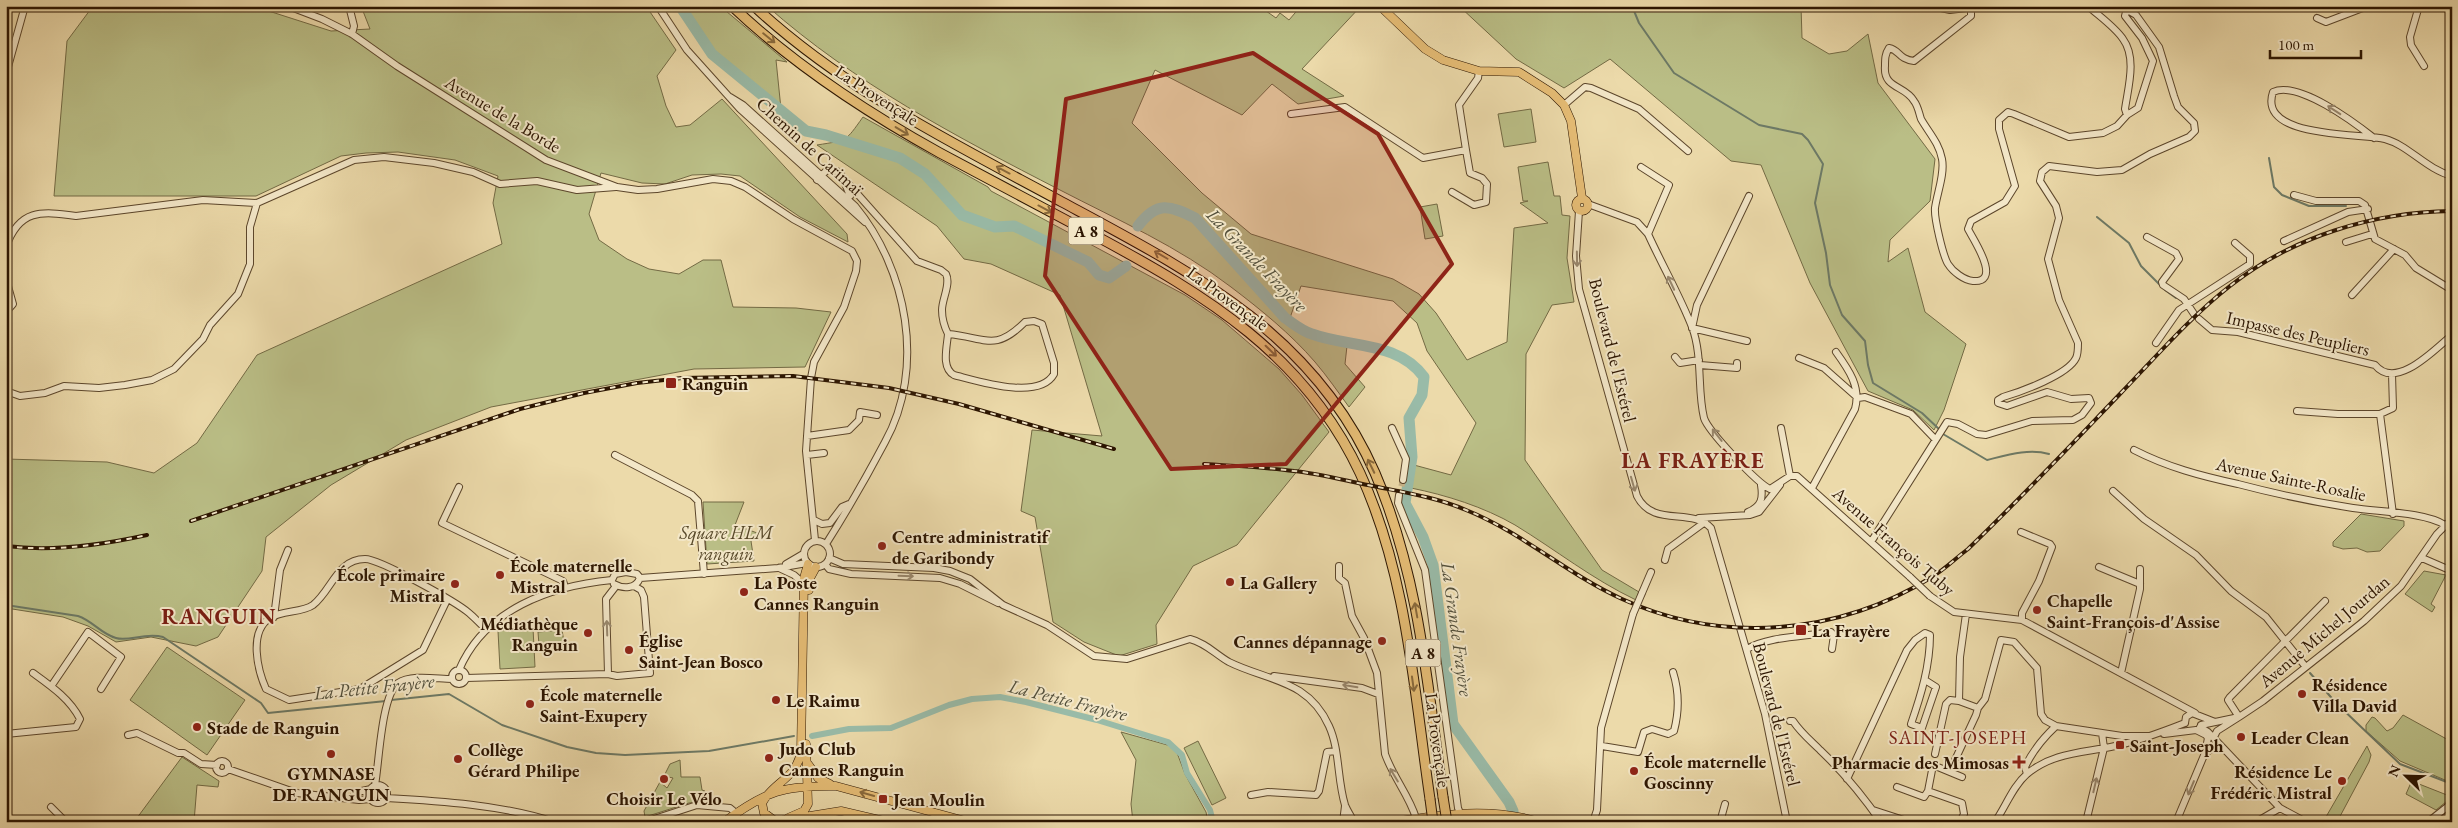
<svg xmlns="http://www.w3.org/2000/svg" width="2458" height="828" font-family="'EB Garamond',serif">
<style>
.green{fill:#babe86;stroke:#736a44}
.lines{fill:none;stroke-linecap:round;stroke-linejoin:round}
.stream{stroke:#6d7965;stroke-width:2}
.canal{stroke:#99bba8;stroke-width:6}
.river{stroke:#99bba8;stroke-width:11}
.minor-tunnel{stroke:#c6b388;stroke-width:6;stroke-dasharray:6 3;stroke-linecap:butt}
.minor-casing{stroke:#5c462b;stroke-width:8}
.major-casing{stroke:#2c1501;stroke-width:9}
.highway-casing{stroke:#2c1501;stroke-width:11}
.minor{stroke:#f3e7c8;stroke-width:6}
.major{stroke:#e6bd75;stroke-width:8}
.highway{stroke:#e6bd75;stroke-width:9}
.rail-casing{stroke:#2c1501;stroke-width:4}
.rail{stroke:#f3e7c8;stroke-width:2;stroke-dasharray:5.5;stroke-linecap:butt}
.minor-bridge-casing{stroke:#5c462b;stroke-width:8;stroke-linecap:butt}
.highway-bridge-casing{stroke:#2c1501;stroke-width:11;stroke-linecap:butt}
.minor-bridge{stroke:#f3e7c8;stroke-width:6}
.highway-bridge{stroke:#e6bd75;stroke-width:9}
.oneway{stroke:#89693b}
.oneway2{stroke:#99886e}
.marked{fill:#8f2418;fill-opacity:0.2;stroke:#8f2418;stroke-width:4;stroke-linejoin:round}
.poi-dot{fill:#8f2418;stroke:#f3e7c8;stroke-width:2}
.labels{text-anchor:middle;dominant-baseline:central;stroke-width:4;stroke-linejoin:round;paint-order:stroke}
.shield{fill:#f3e7c8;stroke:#68543d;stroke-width:1}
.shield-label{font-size:16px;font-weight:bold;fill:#2c1501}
.street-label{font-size:18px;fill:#2c1501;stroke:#f3e7c8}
.poi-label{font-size:18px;font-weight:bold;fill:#2c1501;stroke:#f3e7c8;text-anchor:start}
.park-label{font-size:18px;font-style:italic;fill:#574829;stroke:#f3e7c8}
.water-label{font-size:19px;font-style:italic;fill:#524f3b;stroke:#f3e7c8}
.neighbourhood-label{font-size:19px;letter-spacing:1px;fill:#7a1f14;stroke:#f3e7c8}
.district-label{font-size:22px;font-weight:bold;letter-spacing:1px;fill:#7a1f14;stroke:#f3e7c8}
</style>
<rect width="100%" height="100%" fill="#ecdaaa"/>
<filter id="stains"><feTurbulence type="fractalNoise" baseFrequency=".004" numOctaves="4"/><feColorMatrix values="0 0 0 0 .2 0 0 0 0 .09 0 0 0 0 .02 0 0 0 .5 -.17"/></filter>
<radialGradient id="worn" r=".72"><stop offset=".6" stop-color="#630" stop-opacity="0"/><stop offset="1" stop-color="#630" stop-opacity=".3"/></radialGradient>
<!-- green -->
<path class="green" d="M93,6H253L331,31L370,29L361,6H646L676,50L657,76L666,106L676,127L690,125L722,99L847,234L848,242L800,217L740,176L721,174L692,175L665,184L642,183L601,173L589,214L599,240L627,259L649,269L679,274L703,260H721L733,307L796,308L831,312L805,367L694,369L491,407L406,440L331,485L266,537L262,571L218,637L196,646L151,637L116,642L88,626L63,617L6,608V459L107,462L154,473L197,443L257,355L502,244L493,203L498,176L455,160L398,152L366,153L341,156L256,196H54L67,41Z
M683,6H720L787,62L776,60L781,109L710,46Z
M767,6H1259L1276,18L1280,13L1289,20L1301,6H1361L1302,69L1344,96L1298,104L1272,84L1242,115L1155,70L1132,123L1202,193L1251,234L1393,279L1419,294L1436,313L1467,360L1507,342L1514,228L1548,223L1520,203L1528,201H1523L1518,167L1548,162L1554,196H1560L1562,215L1570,216L1567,258L1574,302L1552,305L1526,354L1525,460L1602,570L1639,592L1636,600C1592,579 1556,550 1515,525C1484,507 1446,495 1411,488L1414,465L1451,475L1476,423L1427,351L1417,323L1393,301L1301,286L1290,318L1303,329L1347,346L1345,364L1365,387L1349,407C1338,392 1327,376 1315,362C1291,334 1260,309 1231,287C1179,247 1118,220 1060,190C957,137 854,83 767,6Z
M1459,6H1801L1802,38L1829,54L1847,51L1868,34L1878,83L1935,159L1930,201L1890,240L1888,262L1908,248L1925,312L1966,344L1944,410L1934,430L1913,410L1868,391L1810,283L1761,165L1731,161L1610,59L1564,88L1516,59Z
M1531,109L1536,142L1504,147L1498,114Z
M863,117L988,187L991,191L1185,295L1222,320L1279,369L1302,395L1329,432L1237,545L1193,566L1156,625L1157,644L1119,656L1084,642L1053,622L1035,517L1021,511L1032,430L1102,436L1060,295L991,264L964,259L937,226L817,145C848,140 845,142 863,117Z
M1437,204L1443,236L1425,239L1420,207Z
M703,502H744L735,525L760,534L751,541L754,561L707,564Z
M2361,514L2404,521V526L2380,551L2367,552L2357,548L2343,549L2333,546V542Z
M2424,571L2446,575L2431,604L2435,607L2432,612L2405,594Z
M533,628L535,667L500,669L498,631Z
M562,630L564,642L539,645L538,632Z
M167,647L245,700L207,755L130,700Z
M2403,715L2452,742V783L2400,761L2366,731V725L2372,717L2375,718L2387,731L2393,728Z
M1121,732L1171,746L1176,750L1185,774L1206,812L1208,822H1133L1131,804L1136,760Z
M1198,741L1226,798L1212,805L1184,748Z
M2367,746L2371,755L2369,762L2337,822H2323Z
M182,757L219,781L218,787L197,785L194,822H134Z
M680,760L681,777H700L702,790L705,791L706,801L689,803L645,817L644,811L660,782L667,788L673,778L664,776L670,764Z
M2413,778H2415L2414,782L2452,797L2436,810L2406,794Z"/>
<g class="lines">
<!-- stream -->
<path class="stream" d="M1632,6L1639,23L1674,73L1759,125L1802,134L1808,140L1823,164L1815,203L1826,253L1830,285L1842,315L1865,341L1868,365L1873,383L1922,413L1940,430
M2269,158L2274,187L2282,195L2309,206H2346
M2097,217L2129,243L2141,266L2160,285
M2165,290L2176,298
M1943,434L1987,460C2007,455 2029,448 2049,454
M6,605L78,616C93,621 101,634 116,638C129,642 145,632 163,637L261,703L268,713L386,701
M2310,673L2336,703L2400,764L2452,784
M391,700L449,694L502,725L567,747L596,753L625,755L709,751L794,736"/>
<!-- canal -->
<path class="canal" d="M812,736L849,729L891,728L949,705L972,699L1000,697L1026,702L1097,720L1168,742L1182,755L1187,773L1210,810L1213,822"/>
<!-- river -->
<path class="river" d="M680,6L712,54L806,131L826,135L900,158L925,174L962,215L995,227L1014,226L1088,262L1099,275L1109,278L1126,266
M1138,226C1157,201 1169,205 1195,218L1285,318C1294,324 1302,331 1312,334C1350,348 1398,341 1424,377L1422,395L1409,418L1412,457L1405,503L1423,537L1433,565L1453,724L1509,802L1513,811"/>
<!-- minor-tunnel -->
<path class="minor-tunnel" d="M1399,495L1403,480"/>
<defs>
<path id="minor" d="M288,6L322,19L352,34L397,66L546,160L617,187L638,190L657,189L713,179L731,181L745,187L793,219L852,251L857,261L856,271L844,307L814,362L811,378L806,451L815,540
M349,6L354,26L352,34
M658,6L687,50L740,109L865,222
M1932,6L1950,10L1974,7
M2419,6L2410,37L2411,45L2424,66
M1971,8V16L1966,20L1914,61C1898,59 1900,50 1889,48C1885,54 1885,59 1885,66C1883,89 1905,85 1914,101C1918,106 1919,113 1921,119C1929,133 1939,143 1942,159C1945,174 1937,193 1935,208C1934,218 1943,256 1948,264C1953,272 1964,280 1973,281C2003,283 1973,239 1968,229L1971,221L2005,202L2015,186L1999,129V120L2008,112L2014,114L2069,137L2103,133L2117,126L2127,115
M2317,18L2326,22L2368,6
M6,74L25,6
M730,97L743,105L855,206C907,269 926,368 885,442C867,476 847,511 826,544
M1564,105L1585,87L1591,88L1639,109L1688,151
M1291,114L1345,107L1423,158L1466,150L1459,105L1478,78L1479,71
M2374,138C2355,123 2298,80 2273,92C2257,139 2361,133 2385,139C2408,145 2426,169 2452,176
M1641,167L1669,185L1648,234
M842,176L850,196
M817,180L827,170L837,171L917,261L941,270L946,274C951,284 942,299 942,310C942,319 944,326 948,334C985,337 994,353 1025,322L1034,321L1042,324L1054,363V374C1039,401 978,381 954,375C941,368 947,347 948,334
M1452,192L1474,205L1486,202L1487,184L1482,178L1470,173L1466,150
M2294,195L2316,201H2359L2365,205L2375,239L2405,255L2416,268L2452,290
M1588,204L1637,222L1648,234C1662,265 1680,296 1692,327C1703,356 1697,390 1704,418C1708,431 1757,483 1770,489L1790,476H1797L1910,577
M1579,211L1576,256L1579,289L1637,496C1653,528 1691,507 1711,528L1765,714L1787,822
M2147,237L2176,253L2179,259L2162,282L2163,285L2184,299L2194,314
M2284,241L2348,212L2368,209
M2346,242L2372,234
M6,247C19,209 41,211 76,216L203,200L257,203L354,160L384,157L434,163L473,172L500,184L537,181L577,190L616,187
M6,279L13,304L6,312
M2352,295L2394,249
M2199,319L2212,330L2238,332L2375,365C2396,391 2435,349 2452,335
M1747,341L1692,328L1697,305L1749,196
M2156,343L2179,310L2250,264V256L2235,243
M1675,357L1680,363L1699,360
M1799,358L1824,368L1858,398L1865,397L1911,414L1935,439
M1700,365L1737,368V363
M2392,374L2393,408L2380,414L2393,514
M6,391L20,396L45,393L64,386L99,388L125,385L152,380L174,369L203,339L210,325L238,294L250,264V227L257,203
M2297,411L2338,414H2380
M1392,428L1406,459L1403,480
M1781,428L1790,476
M807,436L849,430L859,420L860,412L877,415
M2134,450C2167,467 2201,476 2238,484C2276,494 2314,502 2353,508C2378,512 2425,512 2445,525
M615,455L692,495L698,501L704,574
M807,455L824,453
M459,487L442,523L563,581L565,587
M1812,488L1855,409C1861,387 1849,370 1836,352
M2113,491L2144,519L2196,555L2231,591L2266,617L2305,666
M1399,495L1398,503L1425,570L1458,808L1462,818
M1748,512C1762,506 1763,498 1761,485
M1699,518L1750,515L1759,512L1780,485
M814,520L822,524L830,523L842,507L849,504
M2021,532L2050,544L2052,547L2039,581L2022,613V620
M804 554a13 13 0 1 1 26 0a13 13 0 1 1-26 0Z
M1871,542L1947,422L1958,424L1977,434L1986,435L2032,421L2073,420L2082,415L2091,403L2089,398L2071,399L2047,392L2007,406L1998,403V400L2003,397C2020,392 2068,375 2076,358C2078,354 2078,348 2078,343L2059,300L2048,259L2059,218L2056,206L2040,181L2042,172L2049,166L2097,172L2122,170L2150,154L2189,137L2195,131L2194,123L2178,107L2174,96L2159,47L2136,15L2129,11L2126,12L2125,16L2142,38L2153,61L2138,108L2127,115L2125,109C2128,88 2137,58 2123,39C2115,27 2099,16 2088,6
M829,558L843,564L934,568L950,571L970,579L1003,605L1047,625L1094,656L1127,659L1190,639C1206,643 1215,654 1229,662C1267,681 1308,679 1329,726C1340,750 1337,779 1345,805C1347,810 1351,816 1354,822
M2422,558L2452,571
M1665,560L1668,549L1705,522
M786,564L803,554
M825,564L829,569L851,574L940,578L960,584L998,603
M1339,566V578L1345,583L1352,616L1364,638L1377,673L1385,754C1393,777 1409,795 1416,818
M2099,567L2140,584
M779,568L794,575L804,584
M640,578L778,568L807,563
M612,580L615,574L626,572L637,574L640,578
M614,584C623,589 636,589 640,578
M1642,593L1651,572
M1930,596L1954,612L2022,620L2195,713
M447,600L423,650L360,689L289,700L266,689C258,671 248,632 270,618C282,610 302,613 313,605C332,590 337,559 365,559C380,559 456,602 469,613C475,618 480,624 486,629
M1966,614L1960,657L1959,701L1978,708L1985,699L2001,640L2014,642L2037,668L2041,714L2045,720L2056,726L2122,736H2150
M274,617L280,570L288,550
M1747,649C1769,636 1804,637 1831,632L1834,635L1832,649
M452 677a7 7 0 1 1 14 0a7 7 0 1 1-14 0Z
M459,670C485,609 550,586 612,580
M2121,673L2140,589V569
M608,674L606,599L616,586
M1274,676L1362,688L1378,694
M466,678L608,674L617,676L650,673L644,597L641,590L634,586
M52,685L88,632L121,657L101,689
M1790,721H1793C1801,733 1810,740 1820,750C1842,771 1863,796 1881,822
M2185,723L2186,717L2192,713L2215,722
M2201,725L2239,717L2263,701L2364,621L2401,586L2437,534L2452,519
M2200,727L2208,732L2280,808L2306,822
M6,734L76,727L80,719C70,699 51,686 33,673
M2164,734L2196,730L2206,735L2208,738L2205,753L2176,822
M128,735L137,733L178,753H184L201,764L217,765
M2216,741L2214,737L2217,731L2239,717L2228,700L2230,697L2325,601
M1602,746L1638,752L1644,732L1652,729L1668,734L1674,731C1679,712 1679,691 1673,672
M2205,753L2213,748L2223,750
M1935,754L1946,704L1950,700L1959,701
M1955,760L1976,715L1978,708
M216 767a6 6 0 1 1 12 0a6 6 0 1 1-12 0Z
M228,769L297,793L359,800L371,799
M2027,774L2025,767C2033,750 2042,739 2056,726
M1847,779L1907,650L1915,640L1925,633L1930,635C1930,666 1921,695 1911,724L1922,728L1936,687L1925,680
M375,785C379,765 381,696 398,683C411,674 437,679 452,679
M369 794a9 9 0 1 1 18 0a9 9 0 1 1-18 0Z
M1897,787L1924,797L1928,791
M1251,795L1268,792L1316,795L1319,791L1327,752L1336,751
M352,798L357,792L371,789
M386,798C440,801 503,805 554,822
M51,807L66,822
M1873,810L1910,822
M645,822L697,805L730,808L736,813
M1343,822L1345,806
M1593,822L1597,810L1601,728L1633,614
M1720,822L1725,804
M1960,822L1964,814L1962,803L1928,791L1933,765L1962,777
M1995,822C2006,806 2013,786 2027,774C2053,752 2084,753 2115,746C2139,741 2162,732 2185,723
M2086,822L2104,748L2102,733
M2256,822L2280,808
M2428,822L2452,803"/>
<path id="major" d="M1380,6L1425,49L1443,60L1479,71L1519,72L1552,93L1564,105L1571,121L1582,198
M1576 205a6 6 0 1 1 12 0a6 6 0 1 1-12 0Z
M809,590L810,578L816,567
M808,764L818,778L830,784
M788,818L804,811L808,804L806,744
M775,821L764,813L762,803C774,781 797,779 801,751L804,578L808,564
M724,822C766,791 784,785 836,786L969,822
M773,822L841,811L888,822
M1394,822C1443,814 1491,807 1539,822
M1445,822L1463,819L1511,822"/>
<path id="highway" d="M732,6C794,65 866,112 940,153C992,181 1044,208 1096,236C1206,295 1305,355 1360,473C1407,574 1414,691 1430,799
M754,6C844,90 955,144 1062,202C1190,271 1314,333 1375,473C1419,575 1428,688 1443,797"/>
</defs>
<!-- minor casing -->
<use href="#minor" class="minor-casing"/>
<!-- major casing -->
<use href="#major" class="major-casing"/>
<!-- highway casing -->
<use href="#highway" class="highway-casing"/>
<!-- minor -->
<use href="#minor" class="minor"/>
<!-- major -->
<use href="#major" class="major"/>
<!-- highway -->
<use href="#highway" class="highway"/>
<defs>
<path id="rail" d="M1204,464C1234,466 1264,467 1294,471C1322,474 1350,482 1378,487C1408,493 1438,498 1466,510C1523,533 1567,574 1622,599C1723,645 1838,635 1932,577C1945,569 1956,558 1968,549C2020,499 2069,447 2119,395C2155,358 2189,318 2230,286C2292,237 2373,212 2452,211
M191,521L520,409L584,393L637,383L682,378L793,376L889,388L959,404L1114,449
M6,546C53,552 102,545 147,535"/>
</defs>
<!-- rail casing -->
<use href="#rail" class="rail-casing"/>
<!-- rail -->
<use href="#rail" class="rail"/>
<defs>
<path id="minor-bridge" d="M1910,577L1930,596
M1633,614L1642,593"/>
<path id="highway-bridge" d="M1443,797L1447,822
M1430,799L1433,822"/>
</defs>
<!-- minor-bridge casing -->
<use href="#minor-bridge" class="minor-bridge-casing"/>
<!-- highway-bridge casing -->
<use href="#highway-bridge" class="highway-bridge-casing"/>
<!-- minor-bridge -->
<use href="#minor-bridge" class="minor-bridge"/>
<!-- highway-bridge -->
<use href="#highway-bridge" class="highway-bridge"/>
</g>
<!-- one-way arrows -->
<defs><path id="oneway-shaft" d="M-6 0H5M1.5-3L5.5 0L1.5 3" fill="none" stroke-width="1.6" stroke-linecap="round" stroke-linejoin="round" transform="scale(1.25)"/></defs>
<g class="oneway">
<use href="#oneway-shaft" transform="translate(769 38) rotate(39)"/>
<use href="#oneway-shaft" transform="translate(902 131) rotate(31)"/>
<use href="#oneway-shaft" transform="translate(1003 170) rotate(-152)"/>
<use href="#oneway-shaft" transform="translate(1045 209) rotate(28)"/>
<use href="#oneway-shaft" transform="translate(1161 255) rotate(-150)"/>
<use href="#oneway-shaft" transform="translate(1271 351) rotate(44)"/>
<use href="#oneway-shaft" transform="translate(1371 466) rotate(-116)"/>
<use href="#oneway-shaft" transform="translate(1416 610) rotate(-100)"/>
<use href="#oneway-shaft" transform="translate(1413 684) rotate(82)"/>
<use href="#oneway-shaft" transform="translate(867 794) rotate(-164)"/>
</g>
<g class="oneway2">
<use href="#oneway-shaft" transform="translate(2334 110) rotate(-147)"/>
<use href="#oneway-shaft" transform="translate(1577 259) rotate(89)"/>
<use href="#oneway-shaft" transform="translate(1671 283) rotate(-115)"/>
<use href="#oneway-shaft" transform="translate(1717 435) rotate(-128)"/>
<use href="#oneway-shaft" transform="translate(1633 484) rotate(74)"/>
<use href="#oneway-shaft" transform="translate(906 576) rotate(2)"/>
<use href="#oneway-shaft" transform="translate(607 628) rotate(-92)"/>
<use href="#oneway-shaft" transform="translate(1350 686) rotate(-171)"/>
<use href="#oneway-shaft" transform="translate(1394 775) rotate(-121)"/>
<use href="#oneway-shaft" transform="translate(2095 785) rotate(-77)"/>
<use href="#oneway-shaft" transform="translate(2191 788) rotate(113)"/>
</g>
<!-- marked area -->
<path class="marked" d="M1253,53L1378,134L1452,264L1286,464L1171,469L1045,276L1066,99Z"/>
<!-- markers -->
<g class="poi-dot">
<rect x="665" y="377" width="12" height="12" rx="2.5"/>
<circle cx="882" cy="546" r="5"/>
<circle cx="500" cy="575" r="5"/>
<circle cx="1230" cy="582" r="5"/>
<circle cx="455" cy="584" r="5"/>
<circle cx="744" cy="592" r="5"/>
<circle cx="2037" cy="610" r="5"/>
<rect x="1795" y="624" width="12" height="12" rx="2.5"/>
<circle cx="588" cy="633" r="5"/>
<circle cx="1382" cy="641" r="5"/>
<circle cx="629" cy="650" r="5"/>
<circle cx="2302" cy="694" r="5"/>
<circle cx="776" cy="700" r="5"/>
<circle cx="530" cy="704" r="5"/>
<circle cx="197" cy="727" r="5"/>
<circle cx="2241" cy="737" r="5"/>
<rect x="2115" y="740" width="10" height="10" rx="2.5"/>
<circle cx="331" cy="754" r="5"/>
<circle cx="769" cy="758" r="5"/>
<circle cx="458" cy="759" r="5"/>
<path d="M2016.5 754.5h5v5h5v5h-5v5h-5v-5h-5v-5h5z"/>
<circle cx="1634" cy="771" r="5"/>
<circle cx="664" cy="779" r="5"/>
<circle cx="2342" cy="781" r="5"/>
<rect x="878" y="794" width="10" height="10" rx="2.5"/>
</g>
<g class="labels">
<!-- shield labels -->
<g class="shield">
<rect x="1068.5" y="217.5" width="35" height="27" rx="4"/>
<rect x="1405.5" y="639.5" width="35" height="27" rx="4"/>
</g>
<g class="shield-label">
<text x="1086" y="231">A 8</text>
<text x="1423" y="653">A 8</text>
</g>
<!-- street labels -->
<g class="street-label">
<text transform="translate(877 95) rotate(33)">La Provençale</text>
<text transform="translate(503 114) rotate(31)">Avenue de la Borde</text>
<text transform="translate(810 146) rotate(42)">Chemin de Carimaï</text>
<text transform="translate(1228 298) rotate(36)">La Provençale</text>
<text transform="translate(2298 333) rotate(13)">Impasse des Peupliers</text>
<text transform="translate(1613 350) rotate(76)">Boulevard de l'Estérel</text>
<text transform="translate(2291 479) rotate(12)">Avenue Sainte-Rosalie</text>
<text transform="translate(1894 541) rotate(41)">Avenue François Tuby</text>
<text transform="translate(2324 631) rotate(-40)">Avenue Michel Jourdan</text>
<text transform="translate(1777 714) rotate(76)">Boulevard de l'Estérel</text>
<text transform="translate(1438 740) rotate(82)">La Provençale</text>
</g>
<!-- poi labels -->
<g class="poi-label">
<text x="682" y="383">Ranguin</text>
<text x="892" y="536">Centre administratif<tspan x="892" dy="21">de Garibondy</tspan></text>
<text x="510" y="565">École maternelle<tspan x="510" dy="21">Mistral</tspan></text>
<text x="445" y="574" text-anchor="end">École primaire<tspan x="445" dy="21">Mistral</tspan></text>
<text x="754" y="582">La Poste<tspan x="754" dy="21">Cannes Ranguin</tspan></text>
<text x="1240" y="582">La Gallery</text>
<text x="2047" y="600">Chapelle<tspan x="2047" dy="21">Saint-François-d'Assise</tspan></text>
<text x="578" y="623" text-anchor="end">Médiathèque<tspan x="578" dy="21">Ranguin</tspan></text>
<text x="1812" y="630">La Frayère</text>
<text x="639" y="640">Église<tspan x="639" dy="21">Saint-Jean Bosco</tspan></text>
<text x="1372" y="641" text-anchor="end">Cannes dépannage</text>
<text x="2312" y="684">Résidence<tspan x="2312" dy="21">Villa David</tspan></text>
<text x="540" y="694">École maternelle<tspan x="540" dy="21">Saint-Exupery</tspan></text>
<text x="786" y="700">Le Raimu</text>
<text x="207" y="727">Stade de Ranguin</text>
<text x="2251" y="737">Leader Clean</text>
<text x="2130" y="745">Saint-Joseph</text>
<text x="779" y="748">Judo Club<tspan x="779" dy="21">Cannes Ranguin</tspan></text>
<text x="468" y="749">Collège<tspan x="468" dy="21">Gérard Philipe</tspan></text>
<text x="1644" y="761">École maternelle<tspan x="1644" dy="21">Goscinny</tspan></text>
<text x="2009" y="762" text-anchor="end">Pharmacie des Mimosas</text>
<text x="2332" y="771" text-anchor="end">Résidence Le<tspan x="2332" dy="21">Frédéric Mistral</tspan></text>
<text x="331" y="773" text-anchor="middle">GYMNASE<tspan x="331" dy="21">DE RANGUIN</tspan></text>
<text x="664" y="798" text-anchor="middle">Choisir Le Vélo</text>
<text x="893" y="799">Jean Moulin</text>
</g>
<!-- park labels -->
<g class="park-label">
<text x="726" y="532">Square HLM<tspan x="726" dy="21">ranguin</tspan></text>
</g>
<!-- water labels -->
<g class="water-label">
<text transform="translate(1257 260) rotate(46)">La Grande Frayère</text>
<text transform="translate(1457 629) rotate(82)">La Grande Frayère</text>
<text transform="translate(374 687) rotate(-6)">La Petite Frayère</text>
<text transform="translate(1068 700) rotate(14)">La Petite Frayère</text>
</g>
<!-- neighbourhood labels -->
<g class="neighbourhood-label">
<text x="1958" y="737">SAINT-JOSEPH</text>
</g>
<!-- district labels -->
<g class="district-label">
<text x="1693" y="460">LA FRAYÈRE</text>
<text x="219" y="616">RANGUIN</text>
</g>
</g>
<!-- margin -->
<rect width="2458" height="828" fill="none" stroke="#ecdaaa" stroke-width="25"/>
<rect x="8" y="8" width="2443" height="813" fill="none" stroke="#2c1501" stroke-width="2.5"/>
<rect x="12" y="12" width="2433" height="803" fill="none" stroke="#2c1501"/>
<!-- north arrow -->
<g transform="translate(2406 776) rotate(293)" stroke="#f3e7c8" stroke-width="4" paint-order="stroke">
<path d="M0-4L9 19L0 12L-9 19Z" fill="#2c1501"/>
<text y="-8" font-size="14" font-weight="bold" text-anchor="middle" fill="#2c1501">N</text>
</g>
<!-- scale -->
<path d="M2270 50v8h91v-8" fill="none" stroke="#2c1501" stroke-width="2.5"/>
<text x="2278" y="50" font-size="15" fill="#2c1501" stroke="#f3e7c8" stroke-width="4" paint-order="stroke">100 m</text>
<rect width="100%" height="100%" filter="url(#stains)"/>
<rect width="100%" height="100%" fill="url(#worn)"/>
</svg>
